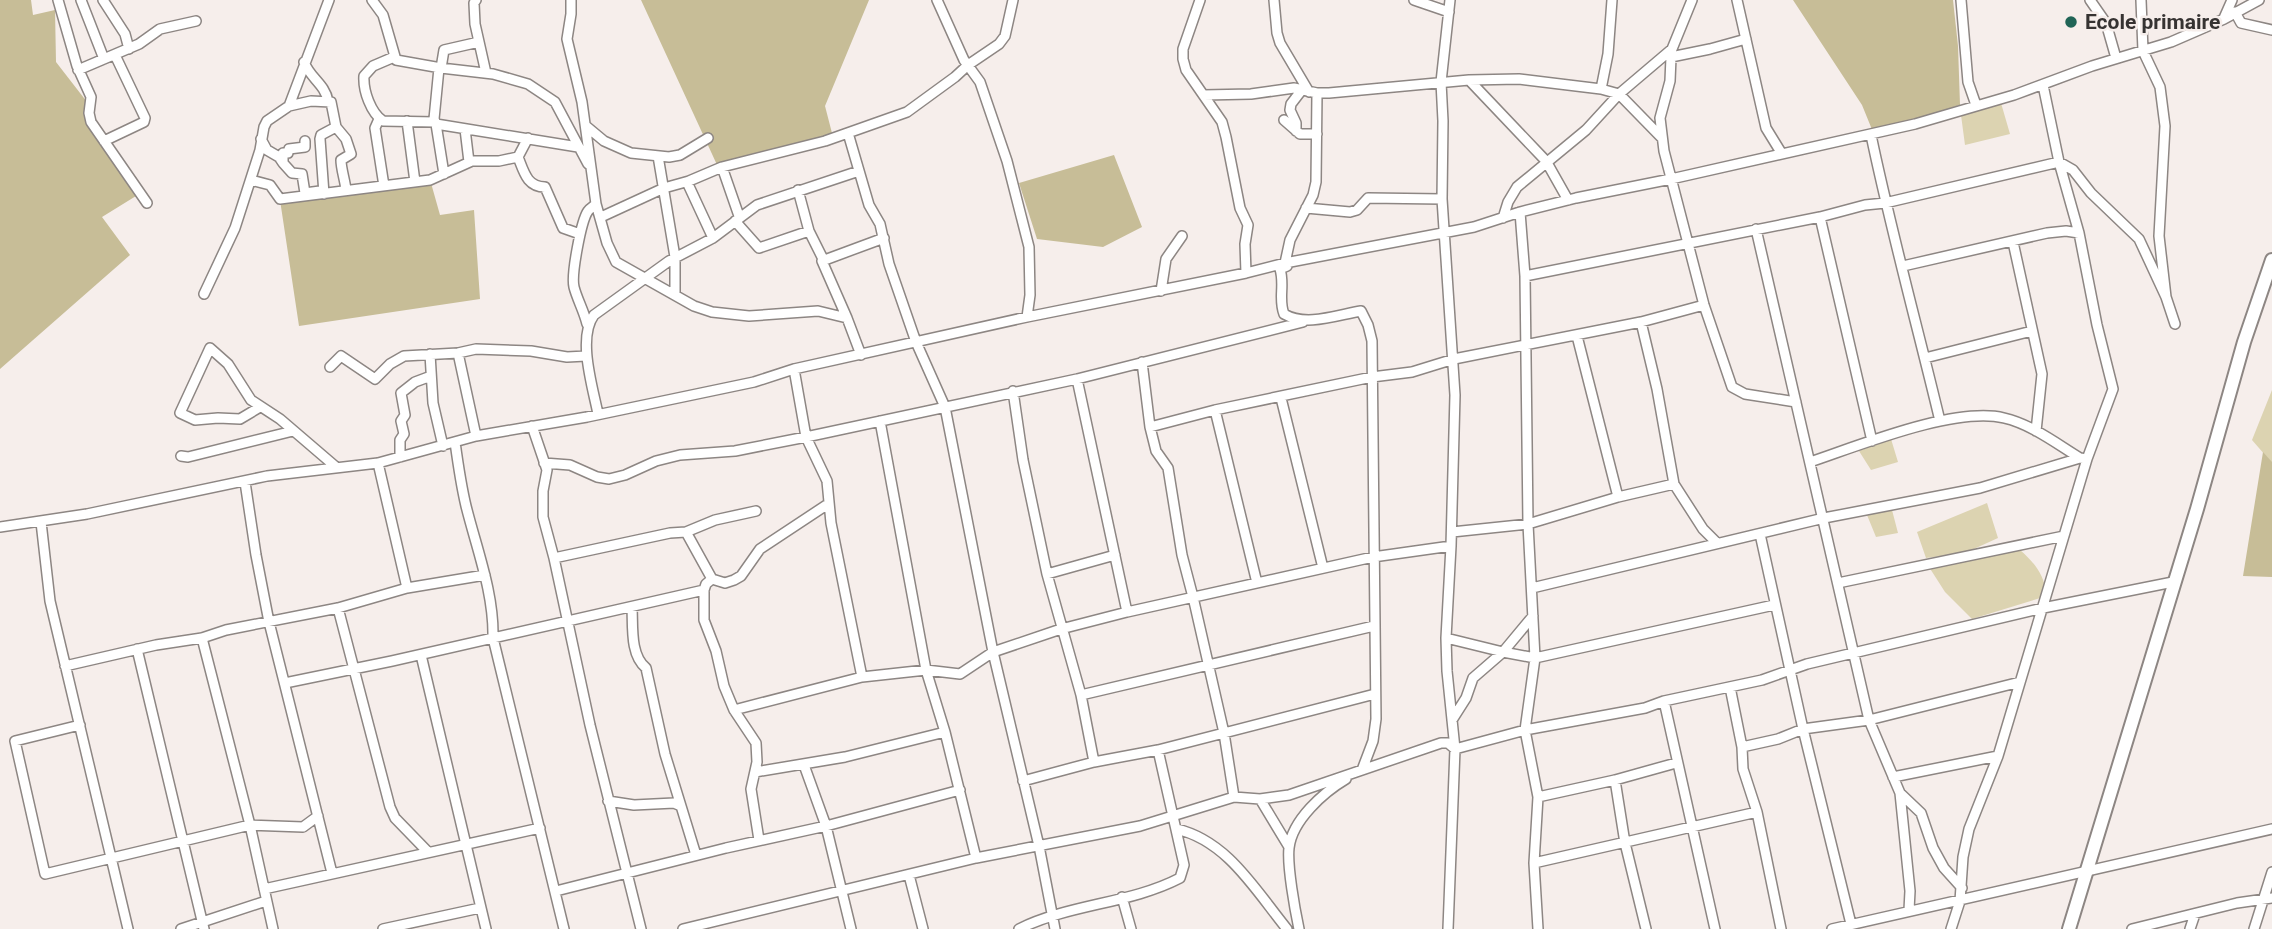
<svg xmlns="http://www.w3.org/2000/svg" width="2272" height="929" font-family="Roboto,sans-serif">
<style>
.green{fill:#dcd3b1}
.forest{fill:#c7bd97}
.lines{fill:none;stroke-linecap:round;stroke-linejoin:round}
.street-casing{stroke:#8d8683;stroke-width:12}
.secondary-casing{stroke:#8d8683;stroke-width:16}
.street{stroke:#fff;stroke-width:9}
.secondary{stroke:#fff;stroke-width:12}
.poi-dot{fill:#206456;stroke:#f6eeeb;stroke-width:2.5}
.labels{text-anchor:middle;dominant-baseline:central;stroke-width:5;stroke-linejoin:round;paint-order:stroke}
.poi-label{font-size:21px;font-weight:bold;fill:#363332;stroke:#f6eeeb;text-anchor:start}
</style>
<rect width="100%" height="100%" fill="#f6eeeb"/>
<!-- green -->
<path class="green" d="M2001,103L2010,134L1965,145L1961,115Z
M2272,390V463L2252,440Z
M1891,439L1898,462L1871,470L1859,451Z
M1987,503L1998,538L1965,553L1926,558L1917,532Z
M1892,510L1898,533L1876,537L1867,515Z
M2020,550C2036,564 2044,575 2047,596L1972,619L1945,592L1929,567Z"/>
<!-- forest -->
<path class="forest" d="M0,0H31L33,15L55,10L56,62L87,102L94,122L139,190L136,196L102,217L130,255L0,369Z
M641,0H869L825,106L833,137L718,167Z
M1793,0H1953L1958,46L1960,105L1873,132L1862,105Z
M1114,155L1142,227L1103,247L1037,239L1019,183Z
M431,183L440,215L474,210L480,299L299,326L280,200Z
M2263,452L2272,462V577L2243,576Z"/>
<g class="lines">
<defs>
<path id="street" d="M58,0L77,66L91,97L89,113L91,122L147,203
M81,0L104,59
M103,0L125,34L129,49
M372,0L383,15L396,60L441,68L493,74L528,84L555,102L588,164
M476,0L474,3L475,24L486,73
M571,0V14L567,39L582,102L596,204L607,243L616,262L694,306L712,312L749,316L818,311L847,318L861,355
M937,0L964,60L980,82L1007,161L1029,247L1030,295L1027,317
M1200,0L1183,49V59L1186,70L1222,122L1226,137L1240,208L1248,225L1245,244L1246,273
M1274,0L1277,33L1280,43L1309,92
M1414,0L1449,12
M1737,0L1766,128L1782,154
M1961,0L1968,82L1976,105
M2090,0L2106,23L2116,58
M2141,0L2143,51L2160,87L2165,126L2159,236L2166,297L2175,324
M2235,12L2241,23L2272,30
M2224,18L2232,0
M1746,39L1710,49L1671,57L1670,81L1660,118L1664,151L1704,305L1732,387L1745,394L1796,402
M394,57L373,66L364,76C363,91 371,113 383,121L435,122
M304,62C310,78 325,84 328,101
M439,68L434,119L436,124L578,147
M441,68L444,50L479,42
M78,70L139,44L160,29L196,21
M1469,80L1546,161L1568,200
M1601,89L1608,54L1612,0
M1204,95L1251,94L1294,88L1317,93H1329L1469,80L1519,79L1601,89L1619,94L1662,138
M289,106L311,101L331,102L336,127L346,139L351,154L341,160C341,169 345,180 346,190
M379,119L375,128L384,186
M1284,120L1300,134H1317
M407,121L415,182
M436,124L444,174
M586,126L604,141L631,153L669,157L680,155L708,138
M465,129L469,162
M1296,131V123L1290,110L1291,104L1301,91
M848,133L869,205L880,224L889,264L916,342L945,407L993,652L1039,846L1055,929
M1871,135C1891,231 1917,325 1940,421
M261,139L267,150L279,157L283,163
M104,141L144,122L145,118L115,55
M305,141V147L289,149L288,153H283V163L292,173L302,174L305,193L320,191L324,194L320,139L321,135L336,127
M658,156L675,257V294
M518,157C524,172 527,187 545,187L563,228L580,234
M722,167L739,216
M251,180L270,185L280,199L430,180L472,161H499L518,157L528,138
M687,182L713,238
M798,190L809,231L823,259
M1306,208L1350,212L1357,210L1368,198L1442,199
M1520,212L1525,276L1528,524L1535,658L1525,730L1538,797L1534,863L1538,929
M601,217L664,188L689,181L722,167L825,141L907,112L955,77L968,65L999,44L1005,36L1013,0
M1820,217L1872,441
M1503,218L1508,202L1517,187L1586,130L1619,94L1672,49L1692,0
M735,221L759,248L809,231
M1756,229L1869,720L1900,793L1910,891L1909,910
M2013,242L2042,374L2036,431
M1285,263L1290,240L1313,195L1316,182L1317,93
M1287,266L1280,269C1285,285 1278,299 1284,314C1306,327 1337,315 1361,311L1368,325L1372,341L1376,719L1373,741L1362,770
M1903,266L2047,233L2066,231L2079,233
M1525,276L1820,217L1865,205L1885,203L2059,162L2073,170L2091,193L2139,239L2166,297
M1161,291L1166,259L1182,236
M204,294L235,228L260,150L264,127L267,121L289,106L329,0
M847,318L822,261L884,238
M1641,322L1657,389L1674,484L1703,529L1717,543
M587,324C584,311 577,299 574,287C571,275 581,221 588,211C590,208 594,206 596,204
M1577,336L1618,497
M458,353L476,436
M430,354L433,403L443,446
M1925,358L2032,331
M1142,362L1150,427L1156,451L1168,468L1182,555L1193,597L1224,733L1234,797
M330,367L341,356L375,379L390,364L404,356L458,353L476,349L531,351L567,357L586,356
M794,369L806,437L827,481L831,523L862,677
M1077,379L1127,612L1373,557L1451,546
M1013,391L1023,460L1047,574L1081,695L1094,762
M1281,398L1323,568
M260,407L240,419L218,418L195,420L180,413L210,348L228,364L251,400L280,419L336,467
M1215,410L1257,583
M598,414C593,388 577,338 594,315L669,261L713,238L757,205L859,171
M880,421L926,670L945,732L976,858
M532,426L547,470L543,491V517L554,558L590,725L641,929
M1150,427L1215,410L1372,377L1412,372L1454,359L1641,322L1704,305
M455,442C458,464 461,485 466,506C477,550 494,593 493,638L564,929
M181,456L188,457L293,431
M400,457V440L404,434L401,421L405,415L401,393L415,382L431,376
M1810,462C1858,446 1955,406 2004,418C2031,424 2057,444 2080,458
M378,463L407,588
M544,463L570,465L597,477L609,479L625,475L656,461L680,455L735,451L806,437L1077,379L1303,322
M245,482L256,555L269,622L332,873
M41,522L50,601L128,929
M0,527L87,514L267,476L378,463L476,436L587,417L754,382L794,369L1027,317L1246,273L1285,263L1474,227L1520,212L1576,198L1671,179L1915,124L2014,95L2092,66L2171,42L2224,19L2259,0
M686,532L712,579
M1452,532L1528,524L1618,497L1674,484
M1760,534L1803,729L1851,924
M554,558L670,533L686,532L715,520L756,511
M1047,574L1115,555
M1838,583L2064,536
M1532,588L1824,518L1980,488L2080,458L2087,459
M704,590V620L716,651L724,686L734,710L756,743L757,762L751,789L759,840
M632,607C633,627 630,655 646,668L665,754L681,806
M338,608L390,807L395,818L428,852
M202,638L250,825L273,929
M1446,638L1503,652L1533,616
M137,649L204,929
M421,655L486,929
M65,666L156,645L202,638L226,630L338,608L407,588L485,575
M285,683L392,661L704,590L706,584L712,579L725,583L734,580L741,576L760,549L828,504
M1730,687L1742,747L1743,769L1757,812L1781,929
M1081,695L1374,626
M1664,701L1715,929
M734,710L862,677L926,670L960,674L993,652L1061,629L1127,612
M1452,720L1466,698L1473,678L1503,652L1535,658L1774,605
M80,725L15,741L45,874L250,825L303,827L318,816
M1742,747L1778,739L1803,729L1869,720L2020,682
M804,765L826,826L851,929
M755,772L845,757L945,732
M1893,777L1998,756
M1615,780L1625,843L1646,929
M1023,781L1094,762L1158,750L1375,694
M1900,793L1921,813L1933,848L1944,868L1962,888
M1538,797L1615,780L1676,763
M1260,799L1289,847
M608,801L634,805L674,803L681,806L696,855
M1176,829C1227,840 1256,891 1287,929
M1534,863L1757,812
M909,875L923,929
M264,889L540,828
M556,891L726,848L826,826L960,790
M1122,897L1131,929
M181,929L266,901
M383,929L480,908
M683,929L976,858L1140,826L1234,797L1260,799L1289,795L1441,743H1448L1455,749L1525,730L1645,708L1664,701L1762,680L1807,664L2043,608L2173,582
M1019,929C1069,904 1130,904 1180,878L1184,865L1158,750
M1299,929C1295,910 1287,866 1289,848C1292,820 1324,792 1346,779
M1448,929L1455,749L1447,671L1446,638L1451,546L1455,395L1442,199L1443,121L1441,82L1450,0
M1832,929L2272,829
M1951,929L1960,901L1963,857L1969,829L1998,756L2087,459L2113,389L2097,325L2079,233L2059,162L2043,85
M2132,929L2237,903L2272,898
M2190,929L2195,914
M2254,929L2272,872"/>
<path id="secondary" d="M2069,929L2197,509L2244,342L2272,260"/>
</defs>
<!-- street casing -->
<use href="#street" class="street-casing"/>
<!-- secondary casing -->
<use href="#secondary" class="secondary-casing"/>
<!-- street -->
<use href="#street" class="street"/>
<!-- secondary -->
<use href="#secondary" class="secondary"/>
</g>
<!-- markers -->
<circle class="poi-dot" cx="2071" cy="22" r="7"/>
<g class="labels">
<!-- poi labels -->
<g class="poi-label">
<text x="2085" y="22">Ecole primaire</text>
</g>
</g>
</svg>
